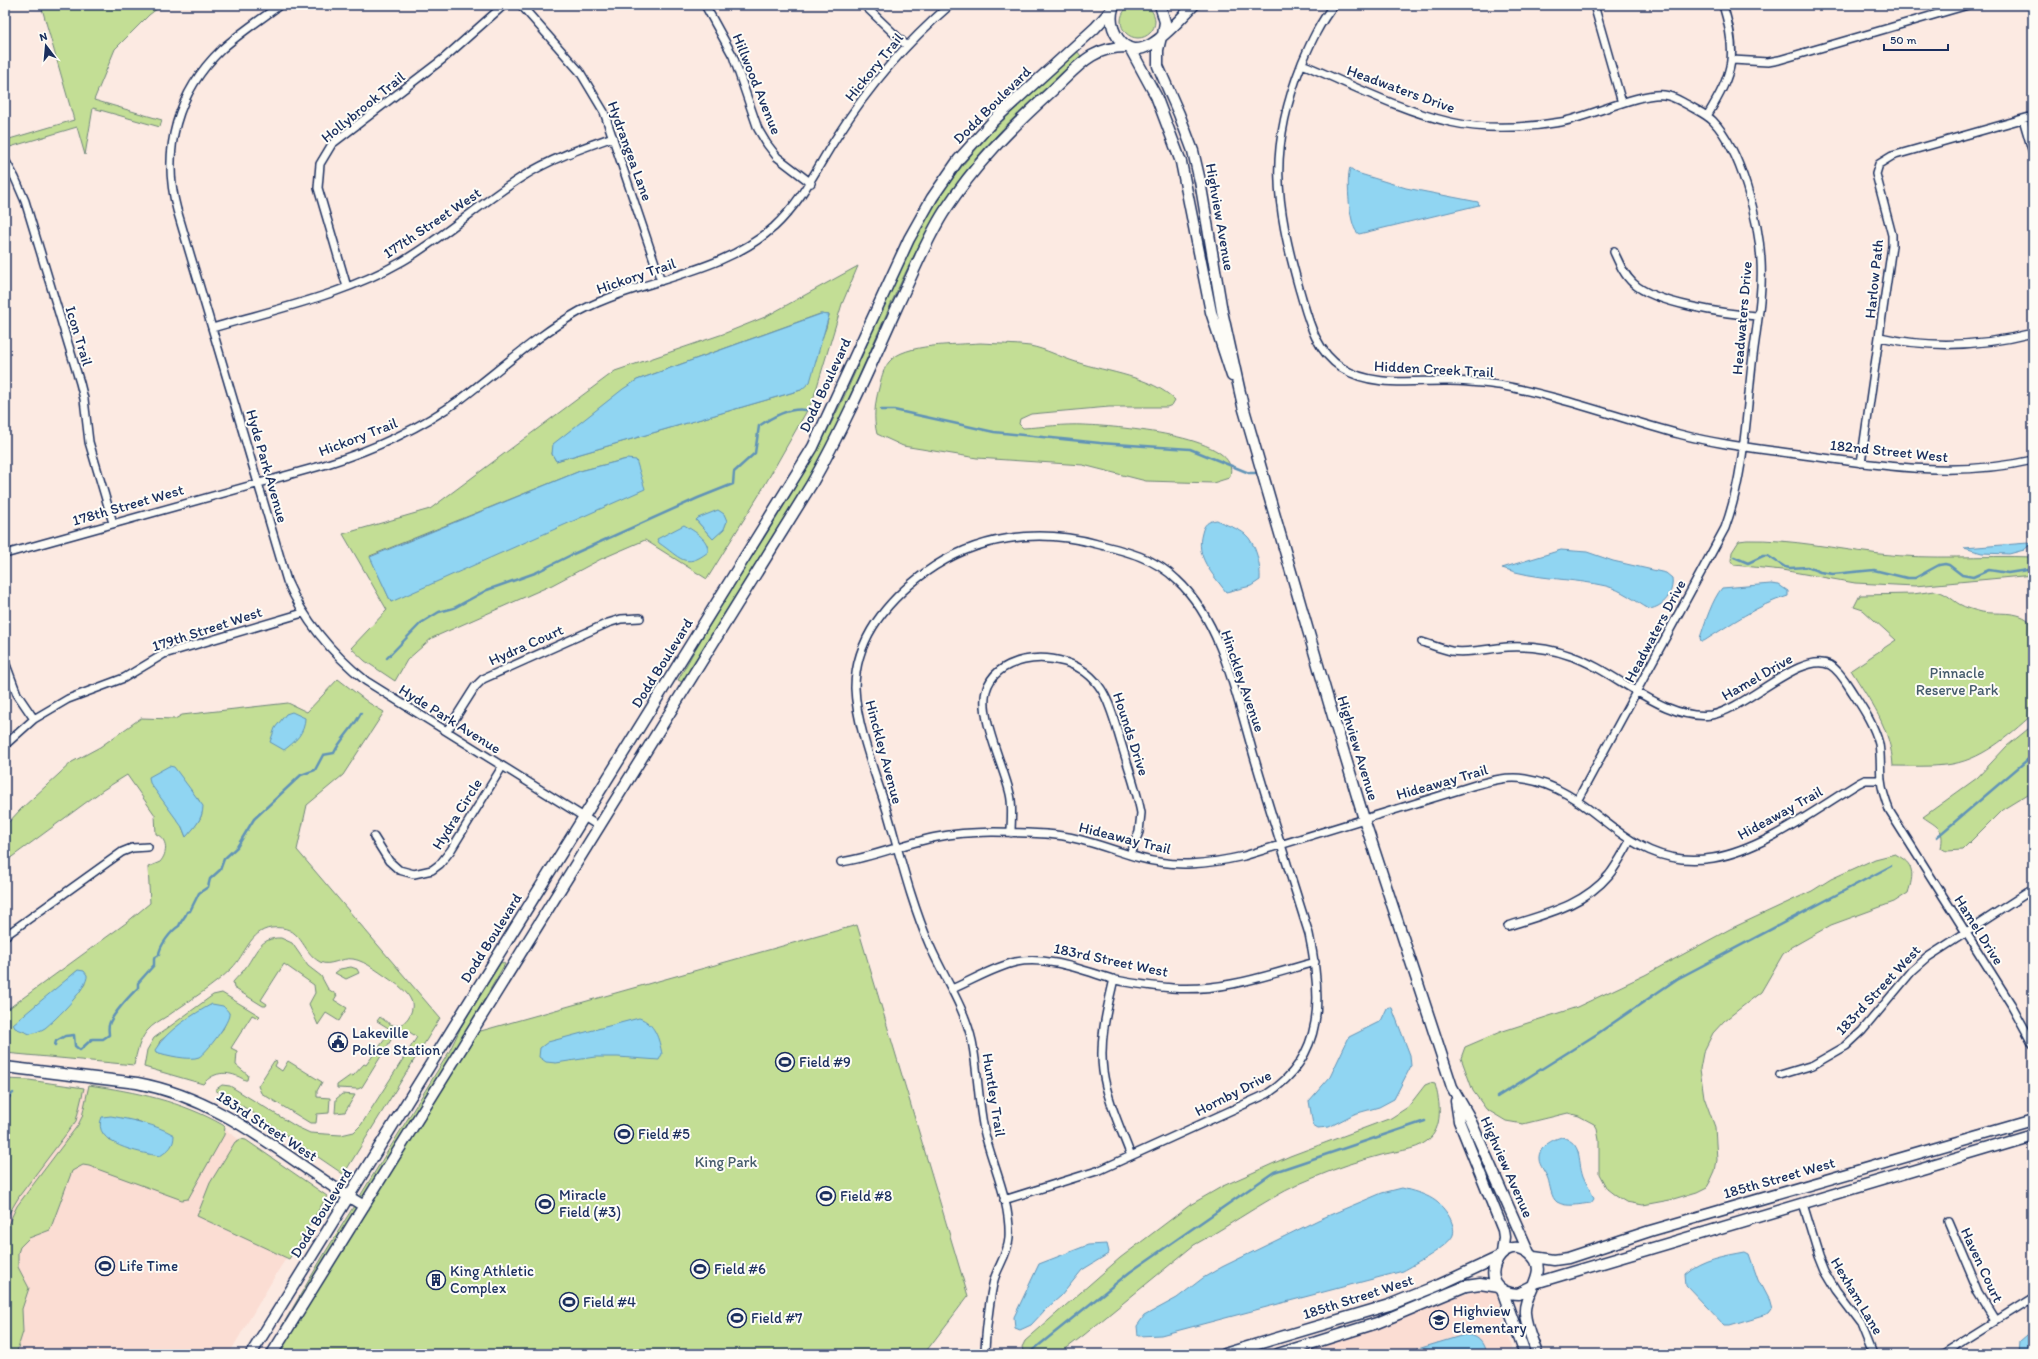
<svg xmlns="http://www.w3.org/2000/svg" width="2038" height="1359" font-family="Itim,sans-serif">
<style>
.built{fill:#fbddd3}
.green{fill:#c3de95;stroke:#6f867a;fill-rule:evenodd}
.water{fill:#90d5f2;stroke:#6193b7}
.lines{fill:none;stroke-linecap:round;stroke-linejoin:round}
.stream{stroke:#6193b7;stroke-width:2.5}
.street-casing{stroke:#1b2f5e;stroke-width:10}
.secondary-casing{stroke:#1b2f5e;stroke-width:13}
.street{stroke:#fdfcf7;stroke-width:7}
.secondary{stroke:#fdfcf7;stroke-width:10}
.labels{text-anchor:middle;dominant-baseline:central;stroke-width:4;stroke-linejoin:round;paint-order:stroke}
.street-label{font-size:15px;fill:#1b2f5e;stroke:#fdfcf7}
.park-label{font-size:15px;fill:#455b6c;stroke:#fdfcf7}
.poi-label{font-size:15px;fill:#1b2f5e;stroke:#fdfcf7;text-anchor:start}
</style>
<rect width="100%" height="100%" fill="#fceae2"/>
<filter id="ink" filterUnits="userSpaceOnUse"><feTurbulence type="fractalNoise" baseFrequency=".025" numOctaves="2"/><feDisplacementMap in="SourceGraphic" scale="8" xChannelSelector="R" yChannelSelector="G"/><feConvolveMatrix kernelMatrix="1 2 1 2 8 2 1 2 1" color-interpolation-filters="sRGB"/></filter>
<g filter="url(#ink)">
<!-- built -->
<path class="built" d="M51,1083L111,1092L221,1127L324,1198L278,1271L229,1354H5V1342L12,1335L5,1261V1183Z
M1494,1286L1514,1354H1256Z"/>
<!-- green -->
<path class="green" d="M1121 21a17 17 0 1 1 34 0a17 17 0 1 1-34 0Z
M41,5H162L149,15L115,49L94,100L162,120L160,127L93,108L85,155L77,127L10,147L6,140L74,120Z
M1077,51L1081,56C1040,94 995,131 962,176C902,258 872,358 825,448C810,478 791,506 773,535C743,584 712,633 682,682L678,680C723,597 779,520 824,437C865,361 889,276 936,203C973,143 1026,98 1077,51Z
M858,266L842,304L813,400L759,495L707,579L645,540L601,559L552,585L432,638L407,660L395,681L365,661L351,648L387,610L343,534L430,509L615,371L723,334L765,317ZM820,314L829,315L826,328L801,390L556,461L552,454L554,444L623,390L637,380ZM627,459L391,602L370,556L580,471ZM696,520L727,521L724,528L713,539Z
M980,343C997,344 1014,344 1030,346C1046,349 1060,357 1076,362C1107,372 1153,377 1175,400L1172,405L1167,407H1109L1031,414L1020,419L1019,424L1023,428C1043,427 1064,424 1084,425C1109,426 1248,435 1229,478L1213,483L1146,481L1083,465L977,458L903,446L877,434C873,419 875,402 879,388C881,379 883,369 889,362C904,343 957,345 980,343Z
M1747,540C1792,539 1836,549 1880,554C1931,560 1982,555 2033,557V575L1915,586L1855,583L1782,570L1734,565L1731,561L1732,552L1739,541Z
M1935,591C1945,592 1951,599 1959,604C1966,608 1974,610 1982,612C1999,615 2023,609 2033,626V714C2007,737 1981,761 1946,765C1929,767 1911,766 1893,766C1891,728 1870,701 1851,670L1896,640L1863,610L1854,607L1860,595L1913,594Z
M338,679L369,703L384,712L343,775L307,805L297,850L440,1018L345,1172L343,1174L252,1112L215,1090L222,1085L230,1086L297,1127L310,1133L341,1135L354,1132L361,1125L417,1037L408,1031L403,1037L377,1021L380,1017C384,1020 389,1024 393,1025C404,1028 414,1013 412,1003C410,995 401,987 395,983C383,975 366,961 353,959C342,957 330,967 320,962C300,951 303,924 271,928C250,931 245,955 232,968C214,986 190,1000 169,1015C161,1020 153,1024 147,1031C139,1041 137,1052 134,1065L5,1053V1011L126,923L150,903L148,867L160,862C168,853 168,839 156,834L155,815L127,775L103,790L5,862V826L21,809L72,762L100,747L141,718L175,719L182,715L288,703L307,712ZM197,797C209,816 197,822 186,837L182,827ZM78,970L85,984L73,999L44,1028L64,983Z
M2033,725V791L2002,810L1962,850L1946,851L1941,848C1945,828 1937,827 1923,817L1977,778L2007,746Z
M1895,854C1915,864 1914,874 1908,893L1894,902L1831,925L1792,947L1783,954L1761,992L1724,1021L1713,1033L1703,1053L1700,1069L1704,1097L1715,1127L1717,1160L1715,1171L1710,1182L1707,1187L1697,1192L1670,1200L1643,1205L1626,1202L1616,1196L1607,1189L1599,1174V1140L1597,1129L1594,1124L1579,1116L1568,1113L1523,1124L1506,1121L1486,1109L1473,1091L1461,1058L1465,1047L1500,1032L1577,1007L1645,975L1730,929L1812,891L1831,879L1875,859Z
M857,925L968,1296L924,1354H271L281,1328L326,1251L449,1052L462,1025L501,962L505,964L463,1036Z
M281,938L292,943L308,966L321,976L328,989L337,995L334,1000L347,1008L339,1021L326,1013L318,1025L309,1004L315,993L314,985L284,964L261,1000L267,1004L266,1006H263L234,988L233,982C237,977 242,973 246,967C256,953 260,937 281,938Z
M351,967L357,969L359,973L346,979L335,973L340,969Z
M222,993L260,1016L258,1018L252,1015L231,1048L237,1051L236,1065L248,1075L247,1080H245C230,1071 215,1070 203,1084L144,1067L147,1050L154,1038L213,995ZM229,1013L223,1029L198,1057L174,1056L156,1052L160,1041L194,1015Z
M388,1035L391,1040L362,1087L358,1089L337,1088V1085L351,1075L353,1076L364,1064L366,1065Z
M274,1061L277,1062L275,1066L282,1071L288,1061L322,1082L317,1091V1097L330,1098L329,1113L317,1114L316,1123H310L261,1093L258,1086Z
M5,1079L29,1080L84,1088L76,1121L20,1195L5,1220Z
M1430,1083L1435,1084C1440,1102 1444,1128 1427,1141C1415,1151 1393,1151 1378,1156C1358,1161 1337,1168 1318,1176C1273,1193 1235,1223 1194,1245L1084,1335L1059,1354H1024L1022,1347L1025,1341L1120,1258L1190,1205L1223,1186L1290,1156L1391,1118L1408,1107L1425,1085Z
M89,1085C136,1092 181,1101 223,1125L225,1127L224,1135L188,1199L182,1200L89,1166L83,1165L72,1171L50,1230L29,1238L20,1247L18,1253V1267L29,1288L22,1309L23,1332L16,1354H5L8,1339L5,1342L6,1229L17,1206L78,1125L82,1117ZM135,1120L174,1136L149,1154L108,1140Z
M342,1094L355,1095L345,1112L335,1113L336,1099Z
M241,1139L246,1140L327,1196L289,1259L197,1216L210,1183L235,1142Z"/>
<!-- water -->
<path class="water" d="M1350,168L1357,173L1406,188L1478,202L1479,205L1359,234C1349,230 1346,178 1350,168Z
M821,314L829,315L810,382L801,390L556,461L552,454L553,444L623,389L637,380Z
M627,459L636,460L645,489L391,602L370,557L580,471Z
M718,510L724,514L727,521L724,529L713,539L696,520L698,518Z
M1217,520C1225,525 1238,528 1245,534C1256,543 1261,566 1260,580L1251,586L1226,592C1212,573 1195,557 1202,533C1204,524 1208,521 1217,520Z
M684,525C694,531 709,539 708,552C685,570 680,557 659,543L657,539Z
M2028,543L2031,544L2024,550L2009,554L1982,553L1964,548Z
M1561,550L1587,552L1613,561L1666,573L1672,578C1674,593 1664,607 1649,609C1635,601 1622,590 1606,586C1572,578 1536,580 1502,568Z
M1771,584L1779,585L1788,591V596C1757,605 1731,624 1704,641H1701L1700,638C1704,625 1713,598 1722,588Z
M292,712L305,718C305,733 295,742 284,750L270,742L275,728L286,714Z
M169,766L174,767L203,806C203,819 194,828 186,837L182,827L150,783L149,777Z
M78,970L84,971L87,975C89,987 55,1020 45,1028C40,1031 35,1033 30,1034L15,1028L13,1024Z
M212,1004L223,1006C225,1008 228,1011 229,1013C231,1021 206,1053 199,1057C190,1061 165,1055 156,1052L155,1050C167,1030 192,1015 212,1004Z
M1389,1007L1392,1008L1410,1055L1411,1066L1394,1099L1379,1107L1354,1114L1329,1127L1318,1128L1313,1125L1309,1101L1330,1077L1349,1037L1381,1021L1387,1008Z
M639,1018C655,1023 659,1039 662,1054L659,1060L618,1057H595L556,1063L546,1062L539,1057L540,1048L548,1042Z
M111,1116C132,1120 155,1124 174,1135C174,1146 169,1150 160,1156C141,1153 90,1144 102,1117Z
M1562,1137C1583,1144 1577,1158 1583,1176C1586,1184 1591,1190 1594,1199L1591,1203C1580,1204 1567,1208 1557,1202C1551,1198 1550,1185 1548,1179C1546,1173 1539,1165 1539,1159C1538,1147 1553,1139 1562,1137Z
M1402,1188C1424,1194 1438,1197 1450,1218C1452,1223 1455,1229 1453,1235C1449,1246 1414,1265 1403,1271L1161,1335L1138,1336L1137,1326L1144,1316L1177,1298L1203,1278L1222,1267L1318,1220L1382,1193Z
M1107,1244L1109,1252L1108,1254L1082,1270L1061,1296L1046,1309L1031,1325L1020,1330L1015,1328L1014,1317L1039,1264L1088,1245Z
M1745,1252L1749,1254L1758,1280L1768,1299L1771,1310L1768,1314L1763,1316L1730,1326H1725L1686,1285L1685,1274C1702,1259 1724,1256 1745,1252Z
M2033,1331V1354H2019L2020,1342Z
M1464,1335C1477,1334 1484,1342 1486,1354H1401Z"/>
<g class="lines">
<!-- stream -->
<path class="stream" d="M881,410H894L994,432L1100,443L1190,449L1249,473H1255
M1734,557L1748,563L1763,556H1768L1785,567L1790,568L1807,567L1820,572L1833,574L1874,570L1907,578H1915L1939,565L1945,564L1949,565L1962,575L1973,577L1989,570L2008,573L2033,569
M387,658L421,623L439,612L454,608L487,590L535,573L571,555L698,498L733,484L734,472L755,453L759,426C772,417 789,407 806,410
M1937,837L2033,755
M55,1045L56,1041L65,1036L74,1035L75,1046L80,1050L92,1039H103L109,1035C109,1032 108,1029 109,1025C111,1016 131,994 138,988V983L154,965V958L159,955C159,946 172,930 179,926C181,920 185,918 187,912L190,911L199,893L208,887L210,879L220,870L224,859L237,847L254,819L301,775L315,770L323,755L334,753C341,738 354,728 361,713
M1497,1097L1597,1034L1677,979L1891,866
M5,1102L13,1093
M1028,1354L1130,1272L1274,1172L1425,1121"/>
<defs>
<path id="street" d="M280,5C261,19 240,33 222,49C177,92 161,150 177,210L287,581C305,622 331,653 366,681L600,827
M521,5L580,72L604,112L661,281
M705,5L733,56L758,129L767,144L777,157L811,183
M864,5L907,46
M1334,5C1320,22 1311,42 1302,63C1268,148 1275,202 1299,288C1308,318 1314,350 1342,368C1373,388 1415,380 1450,381C1466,381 1482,383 1499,385C1560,396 1619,418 1679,434C1720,445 1762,449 1804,455C1881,466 1956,478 2033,460
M1594,5L1622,103
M1732,60L1768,62L1779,60L1968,5
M1302,64C1350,84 1399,110 1450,122C1485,130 1525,128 1561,122C1589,117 1640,92 1664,95C1673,96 1680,101 1688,105C1696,110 1706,114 1713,121C1741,150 1759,221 1761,261C1763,295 1756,330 1752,364C1746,418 1744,476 1725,528L1577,801
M1707,116C1734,72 1738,54 1723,5
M2023,119L2033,153
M5,160L15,178L25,201L80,383L84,399L89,442L113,523
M1614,252C1619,263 1624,275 1633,283C1655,304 1727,314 1757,316
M347,287L318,188L320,164L332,144L443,59L504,5
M212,328C276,309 344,295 403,261C445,236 481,203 522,177C550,159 582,148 613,137
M1880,337C1932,349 1982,346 2033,333
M1861,463L1892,246V235L1876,174L1879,164L1892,156L2033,116
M5,554L324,465C373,450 419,429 461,399C498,371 540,333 580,311C643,278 720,275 774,227C803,200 817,167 838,135C869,86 906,43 950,5
M1422,642C1432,645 1441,649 1451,651C1470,654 1490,648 1508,647C1529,646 1552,649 1571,656C1617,671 1662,721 1711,715C1745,710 1801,650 1830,665C1839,670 1846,682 1851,690C1862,707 1874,724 1879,744C1881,756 1880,768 1881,780C1882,791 1886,802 1890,812L2011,1004L2033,1044
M5,662L17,694L34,719L5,745
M34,719L68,699L124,678L164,654L303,613
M447,731L475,687L483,679L608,623L621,619L640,618
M1011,833C1011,820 1013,806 1010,794C1004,767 979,717 986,691C991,673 1006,664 1024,660C1038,657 1052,658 1065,662C1107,675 1111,712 1123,749C1129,770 1137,791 1141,813L1139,832L1130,855
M374,837L389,861L399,870L414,874L432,870L440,864L451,850L502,767
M841,862C874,857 905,843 937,837C973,830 1010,832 1046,834C1079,836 1108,849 1140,858C1175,868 1209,864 1244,856L1472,786C1489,781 1507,776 1525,779C1600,791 1624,872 1713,858C1763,850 1816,809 1859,783L1865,780H1881
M1508,926C1545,914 1583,906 1609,875C1617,865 1623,853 1630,841
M5,936L122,852L132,848L148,847
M1114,979C1107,1009 1099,1040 1103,1071C1107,1100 1121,1129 1131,1156
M952,989C973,980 994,967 1016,962C1048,956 1082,970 1112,979C1131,984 1152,986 1172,988C1221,992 1268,975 1315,962
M1780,1075L1813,1065L1846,1046L1862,1031L1912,971L1928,957L2033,889
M1803,1204L1819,1256L1825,1271L1837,1291L1862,1324L1874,1354
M1948,1221L1979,1294L1995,1320
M985,1354C985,1338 990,1296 994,1280C998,1266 1008,1254 1009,1238C1011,1201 992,1165 984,1130C978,1100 978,1071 972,1041C964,1006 944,978 930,946C911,902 900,856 887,811C876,776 856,724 855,688C855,639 888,600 926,572C976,536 1038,528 1097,544C1126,551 1155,558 1177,580C1223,622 1238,704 1256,763C1273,820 1291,877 1309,934C1322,994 1326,1056 1267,1094L1100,1170L1004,1200
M1942,1354L2033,1297"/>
<path id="secondary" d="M1160,5L1165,22L1163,35
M1113,8C1110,18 1112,29 1118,38C1140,71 1177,21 1194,5
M1161,37L1158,50V66L1179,114L1193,151L1200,181L1222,311L1243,406L1329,703L1364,819L1452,1087L1468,1115L1529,1253
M1130,48L1156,96L1181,162L1211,312L1232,376
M5,1067L137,1083C228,1100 287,1161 364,1206
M1456,1101L1459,1121L1503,1230L1504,1237L1502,1253
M1534,1257L1554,1260L1568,1258L1650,1231L2033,1120
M1535,1283L2033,1135
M1532,1287L1518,1294C1472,1293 1499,1228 1530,1254C1551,1271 1523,1293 1525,1313C1526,1327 1533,1341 1537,1354
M1502,1290L1525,1354
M251,1354L813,447L909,239L932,198L959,159L994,120L1095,28L1114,7
M272,1354L811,485C844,427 870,367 897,307C912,276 925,242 944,212C976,163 1009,130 1052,91C1077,68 1091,46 1128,47
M1224,1354L1389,1305L1439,1285L1497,1258
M1278,1354L1377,1323L1466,1286L1480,1284L1499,1287"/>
</defs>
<!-- street casing -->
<use href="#street" class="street-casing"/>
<!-- secondary casing -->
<use href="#secondary" class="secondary-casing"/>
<!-- street -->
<use href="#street" class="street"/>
<!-- secondary -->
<use href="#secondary" class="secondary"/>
</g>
</g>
<!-- icons -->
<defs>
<symbol id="civic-ring" viewBox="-11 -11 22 22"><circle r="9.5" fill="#fdfcf7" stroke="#1b2f5e" stroke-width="1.5"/><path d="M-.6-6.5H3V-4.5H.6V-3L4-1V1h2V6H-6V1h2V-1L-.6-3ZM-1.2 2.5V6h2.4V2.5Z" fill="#1b2f5e"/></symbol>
<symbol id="stadium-ring" viewBox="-11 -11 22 22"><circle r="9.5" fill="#fdfcf7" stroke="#1b2f5e" stroke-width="1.5"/><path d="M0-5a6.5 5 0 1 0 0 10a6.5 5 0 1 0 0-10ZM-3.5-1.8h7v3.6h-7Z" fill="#1b2f5e"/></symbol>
<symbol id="building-ring" viewBox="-11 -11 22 22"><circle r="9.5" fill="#fdfcf7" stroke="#1b2f5e" stroke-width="1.5"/><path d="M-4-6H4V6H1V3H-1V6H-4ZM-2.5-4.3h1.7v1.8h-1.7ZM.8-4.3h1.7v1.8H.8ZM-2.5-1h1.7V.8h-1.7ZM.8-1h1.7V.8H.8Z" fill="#1b2f5e"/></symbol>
<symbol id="school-ring" viewBox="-11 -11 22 22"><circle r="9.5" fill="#fdfcf7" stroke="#1b2f5e" stroke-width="1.5"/><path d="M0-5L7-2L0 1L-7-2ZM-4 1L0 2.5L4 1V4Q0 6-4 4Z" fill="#1b2f5e"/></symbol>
</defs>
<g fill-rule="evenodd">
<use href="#civic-ring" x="327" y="1031" width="22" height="22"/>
<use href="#stadium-ring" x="774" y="1051" width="22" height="22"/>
<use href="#stadium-ring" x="613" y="1123" width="22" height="22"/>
<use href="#stadium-ring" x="815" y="1185" width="22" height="22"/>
<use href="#stadium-ring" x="534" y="1193" width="22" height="22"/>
<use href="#stadium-ring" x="94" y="1255" width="22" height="22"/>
<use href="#stadium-ring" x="689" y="1258" width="22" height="22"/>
<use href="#building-ring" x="425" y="1269" width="22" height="22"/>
<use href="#stadium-ring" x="558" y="1291" width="22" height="22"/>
<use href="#stadium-ring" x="726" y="1307" width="22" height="22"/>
<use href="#school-ring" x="1428" y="1309" width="22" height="22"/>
</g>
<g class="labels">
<!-- street labels -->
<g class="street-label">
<text transform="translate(874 67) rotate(-51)">Hickory Trail</text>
<text transform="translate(757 84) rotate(68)">Hillwood Avenue</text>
<text transform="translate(1401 89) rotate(20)">Headwaters Drive</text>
<text transform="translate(992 105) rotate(-45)">Dodd Boulevard</text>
<text transform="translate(363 107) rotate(-39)">Hollybrook Trail</text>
<text transform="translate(630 151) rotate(70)">Hydrangea Lane</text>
<text transform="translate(1220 217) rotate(80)">Highview Avenue</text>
<text transform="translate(432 223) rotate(-34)">177th Street West</text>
<text transform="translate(636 276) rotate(-19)">Hickory Trail</text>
<text transform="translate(1874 279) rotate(-84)">Harlow Path</text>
<text transform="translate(1742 318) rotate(-85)">Headwaters Drive</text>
<text transform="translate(79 336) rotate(73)">Icon Trail</text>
<text transform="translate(1434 369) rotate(3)">Hidden Creek Trail</text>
<text transform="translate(825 385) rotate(-65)">Dodd Boulevard</text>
<text transform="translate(358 437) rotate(-21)">Hickory Trail</text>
<text transform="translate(1889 451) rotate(6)">182nd Street West</text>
<text transform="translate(267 466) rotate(74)">Hyde Park Avenue</text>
<text transform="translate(128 505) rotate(-16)">178th Street West</text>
<text transform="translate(207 629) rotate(-18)">179th Street West</text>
<text transform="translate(1655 631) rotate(-62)">Headwaters Drive</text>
<text transform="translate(526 645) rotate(-24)">Hydra Court</text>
<text transform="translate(662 663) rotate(-58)">Dodd Boulevard</text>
<text transform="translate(1757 677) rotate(-30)">Hamel Drive</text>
<text transform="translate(1243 681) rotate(71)">Hinckley Avenue</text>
<text transform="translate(450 719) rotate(32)">Hyde Park Avenue</text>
<text transform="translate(1131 734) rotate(72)">Hounds Drive</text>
<text transform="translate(1358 748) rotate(73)">Highview Avenue</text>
<text transform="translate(884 752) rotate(75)">Hinckley Avenue</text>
<text transform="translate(1442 782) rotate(-16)">Hideaway Trail</text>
<text transform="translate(1780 813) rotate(-29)">Hideaway Trail</text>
<text transform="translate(457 814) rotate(-58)">Hydra Circle</text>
<text transform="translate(1125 838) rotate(14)">Hideaway Trail</text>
<text transform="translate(1979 930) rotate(58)">Hamel Drive</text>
<text transform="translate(491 938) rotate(-58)">Dodd Boulevard</text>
<text transform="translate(1111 960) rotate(12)">183rd Street West</text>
<text transform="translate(1878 990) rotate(-47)">183rd Street West</text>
<text transform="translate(1233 1093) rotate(-27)">Hornby Drive</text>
<text transform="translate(994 1095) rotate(81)">Huntley Trail</text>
<text transform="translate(267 1126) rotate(33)">183rd Street West</text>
<text transform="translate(1507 1167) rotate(66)">Highview Avenue</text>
<text transform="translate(1779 1178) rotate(-16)">185th Street West</text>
<text transform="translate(321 1213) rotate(-58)">Dodd Boulevard</text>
<text transform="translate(1982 1265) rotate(65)">Haven Court</text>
<text transform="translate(1857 1296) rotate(59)">Hexham Lane</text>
<text transform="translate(1358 1297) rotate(-18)">185th Street West</text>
</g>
<!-- park labels -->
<g class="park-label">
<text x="1957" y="673">Pinnacle<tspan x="1957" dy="17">Reserve Park</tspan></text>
<text x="726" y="1162">King Park</text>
</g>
<!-- poi labels -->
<g class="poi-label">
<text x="352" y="1033">Lakeville<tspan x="352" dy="17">Police Station</tspan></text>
<text x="799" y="1062">Field #9</text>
<text x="638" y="1134">Field #5</text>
<text x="559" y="1195">Miracle<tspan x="559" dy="17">Field (#3)</tspan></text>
<text x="840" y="1196">Field #8</text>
<text x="119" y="1266">Life Time</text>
<text x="714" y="1269">Field #6</text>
<text x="450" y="1271">King Athletic<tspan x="450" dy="17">Complex</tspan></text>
<text x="583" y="1302">Field #4</text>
<text x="1453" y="1311">Highview<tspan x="1453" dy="17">Elementary</tspan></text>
<text x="751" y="1318">Field #7</text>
</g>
</g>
<!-- margin -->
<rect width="2038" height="1359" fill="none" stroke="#fdfcf7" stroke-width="20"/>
<rect x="10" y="10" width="2018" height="1339" fill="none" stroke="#1b2f5e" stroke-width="1.5" filter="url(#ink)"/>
<!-- north arrow -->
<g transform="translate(46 46) rotate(344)" stroke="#fdfcf7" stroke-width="3" paint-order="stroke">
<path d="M0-3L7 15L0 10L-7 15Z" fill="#1b2f5e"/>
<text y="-6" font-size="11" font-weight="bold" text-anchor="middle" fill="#1b2f5e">N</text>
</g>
<!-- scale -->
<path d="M1884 44v6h64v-6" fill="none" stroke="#1b2f5e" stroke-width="2"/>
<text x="1890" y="44" font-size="12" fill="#1b2f5e" stroke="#fdfcf7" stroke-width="3" paint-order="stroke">50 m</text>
</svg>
